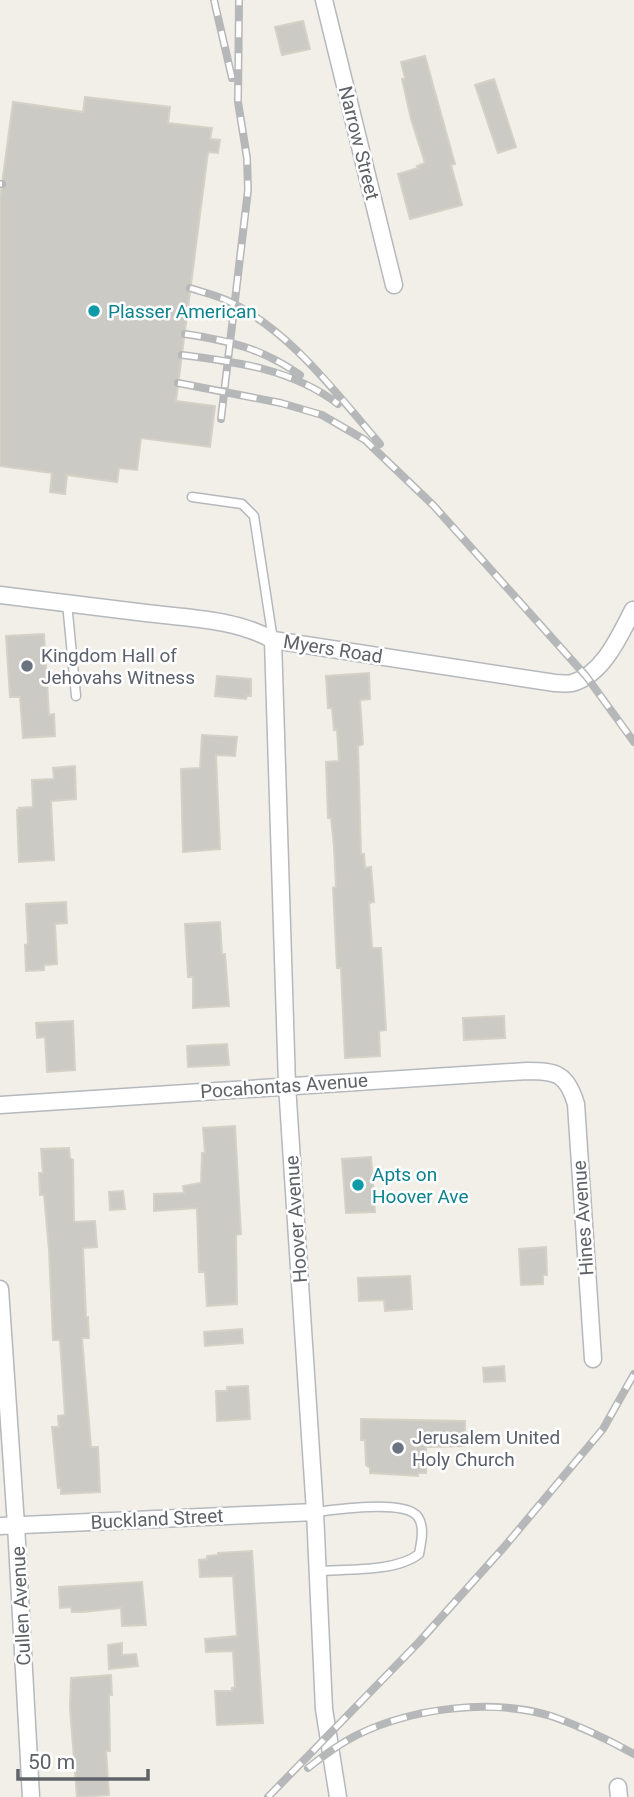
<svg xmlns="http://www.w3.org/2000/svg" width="634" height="1797" font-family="Roboto,sans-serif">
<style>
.building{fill:#cccac5;stroke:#d6d1c6;stroke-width:2}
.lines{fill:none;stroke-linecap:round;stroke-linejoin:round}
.lane-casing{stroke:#b5b8bc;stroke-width:11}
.street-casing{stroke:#b5b8bc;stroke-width:19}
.lane{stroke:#fff;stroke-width:8}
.street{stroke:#fff;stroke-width:16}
.rail-casing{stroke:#b6b7b8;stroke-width:8}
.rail{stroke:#fff;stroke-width:5;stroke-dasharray:16;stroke-linecap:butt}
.culture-dot{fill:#0f9aa8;stroke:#fff;stroke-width:2.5}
.worship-dot{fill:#6b7280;stroke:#fff;stroke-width:2.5}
.labels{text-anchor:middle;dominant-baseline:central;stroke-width:5;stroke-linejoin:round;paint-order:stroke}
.street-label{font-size:19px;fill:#5f6368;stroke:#fff}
.culture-label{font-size:19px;fill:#0d838f;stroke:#fff;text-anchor:start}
.worship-label{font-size:19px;fill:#5b616d;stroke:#fff;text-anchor:start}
</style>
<rect width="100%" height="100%" fill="#f1efe8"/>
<!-- building -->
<path class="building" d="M303,21L310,49L282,55L275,27Z
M425,56L455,164L451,165L462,205L410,219L398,174L418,168L417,166L425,163L411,119L402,79L405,78L401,62Z
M494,79L516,147L498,153L475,85Z
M85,97L170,107L168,123L212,128L210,139L220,140L218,153L208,152L176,401L215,406L210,447L141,438L137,470L119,468L117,482L67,475L65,494L50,492L52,473L0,466V199L13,102L83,112Z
M44,634L49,715L54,714L55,736L23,738L20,697H10L6,636Z
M369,673L370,699L360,700L363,744L358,746L361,854H364L365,868L371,867L374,902L369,903L372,948H381L386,1030L379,1031L380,1056L345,1058L341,968H337L333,888L336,887L334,847L331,818H328L326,762L339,761L337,730H334L332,708H328L326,676Z
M217,676L251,679V696H247L246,699L215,696Z
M202,735L237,737L235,756L216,755L220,849L183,852L181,769L200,768Z
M75,766L76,799L51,801L54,860L19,862L17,810H20L19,808L33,807L32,780L54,779L53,768Z
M66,902L67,923L55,924L57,964L44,965V970L26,971L25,945L28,944L26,904Z
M220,922L222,954H225L229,1006L193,1008V977H188L185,924Z
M504,1016L505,1038L464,1040L463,1018Z
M73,1021L75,1070L47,1072L45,1037L37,1038L36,1023Z
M227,1044L229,1065L188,1067L187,1046Z
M235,1126L241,1234L236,1235L237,1304L207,1306L205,1272H199L197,1208L154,1211V1194L184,1193L183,1186L201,1183L202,1153H205L203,1128Z
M69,1148L70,1158L73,1160L74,1222L95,1221L97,1247L83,1248L86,1317H88L89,1338H82L91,1447H98L100,1492L61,1494V1488H58L52,1427H59L58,1416L65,1415L60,1340H53L49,1250L44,1195H40L39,1173H43L41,1149Z
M371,1157L375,1212L346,1213L342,1159Z
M123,1191L125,1209L110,1210L109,1192Z
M546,1247L547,1275H543V1284L521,1285L519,1249Z
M410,1276L412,1309L385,1311L384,1300L359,1301L358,1278Z
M242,1329L243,1343L205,1346L204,1332Z
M504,1366L505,1381L484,1382L483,1368Z
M248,1386L250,1419L217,1421L216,1391H227V1387Z
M361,1419L465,1421V1446L426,1447V1473H418V1476L370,1473V1468L366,1465L365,1440H361Z
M252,1551L263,1723L217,1725L215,1691H232V1688L235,1687L233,1651L206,1652L205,1639L237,1636L233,1576L200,1577L199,1560L207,1559V1556L218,1555V1553Z
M142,1582L146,1625L122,1626L121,1608L83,1612H72L71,1607L60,1608L59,1587Z
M122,1643V1655L136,1654L138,1666L109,1669L108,1645Z
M111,1675L112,1695H109L110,1751H106L109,1795L77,1797L70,1708L71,1678Z"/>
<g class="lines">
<defs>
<path id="lane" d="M192,497L242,504L254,516L273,640
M67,603L76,696
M315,1512C336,1510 405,1499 418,1517C425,1527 421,1543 419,1554C396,1572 347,1569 318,1571"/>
<path id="street" d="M324,0L394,285
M0,595C49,601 97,607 146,613C188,618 236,619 273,640L555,683C560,683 567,684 572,683C603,675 620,635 633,610
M273,640L287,1085L315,1512L324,1709L338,1797
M0,1105L527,1071C557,1071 567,1074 576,1104L593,1359
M0,1289L16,1525L31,1797
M0,1526L315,1512
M618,1787L619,1797"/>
</defs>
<!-- lane casing -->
<use href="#lane" class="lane-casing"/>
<!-- street casing -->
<use href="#street" class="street-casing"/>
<!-- lane -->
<use href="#lane" class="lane"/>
<!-- street -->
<use href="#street" class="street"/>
<defs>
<path id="rail" d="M214,0L232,78
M0,184H2
M190,288C202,292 215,295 226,300C290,330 335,392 380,444
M185,334C230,341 261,348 300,375
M182,355C237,362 292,369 338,404
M178,383L281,403L322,415L365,440L433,505L586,676L634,742
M221,419L248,190L247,158L238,102L239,0
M308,1768C323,1756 339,1744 357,1735C412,1708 491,1698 551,1716C580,1726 607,1739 634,1754
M268,1797L419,1642L505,1546L603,1429L634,1374"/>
</defs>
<!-- rail casing -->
<use href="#rail" class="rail-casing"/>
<!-- rail -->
<use href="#rail" class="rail"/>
</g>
<!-- markers -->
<g class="culture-dot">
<circle cx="94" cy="311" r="7"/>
<circle cx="358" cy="1185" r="7"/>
</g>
<g class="worship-dot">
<circle cx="27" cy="666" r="7"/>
<circle cx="398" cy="1448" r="7"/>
</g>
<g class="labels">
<!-- street labels -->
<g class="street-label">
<text transform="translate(359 143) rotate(76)">Narrow Street</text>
<text transform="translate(333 649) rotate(9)">Myers Road</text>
<text transform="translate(284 1086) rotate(-4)">Pocahontas Avenue</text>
<text transform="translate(583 1218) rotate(-94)">Hines Avenue</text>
<text transform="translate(296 1219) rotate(-94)">Hoover Avenue</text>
<text transform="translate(157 1519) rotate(-3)">Buckland Street</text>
<text transform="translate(21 1606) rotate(-93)">Cullen Avenue</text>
</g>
<!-- culture labels -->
<g class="culture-label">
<text x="108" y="311">Plasser American</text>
<text x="372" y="1174">Apts on<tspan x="372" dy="22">Hoover Ave</tspan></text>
</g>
<!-- worship labels -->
<g class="worship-label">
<text x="41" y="655">Kingdom Hall of<tspan x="41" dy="22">Jehovahs Witness</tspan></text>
<text x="412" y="1437">Jerusalem United<tspan x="412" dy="22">Holy Church</tspan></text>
</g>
</g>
<!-- scale -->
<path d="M18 1769v10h130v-10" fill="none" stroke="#5f6368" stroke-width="3.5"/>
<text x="28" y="1769" font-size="21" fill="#5f6368" stroke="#ffffff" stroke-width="5" paint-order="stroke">50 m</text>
</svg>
